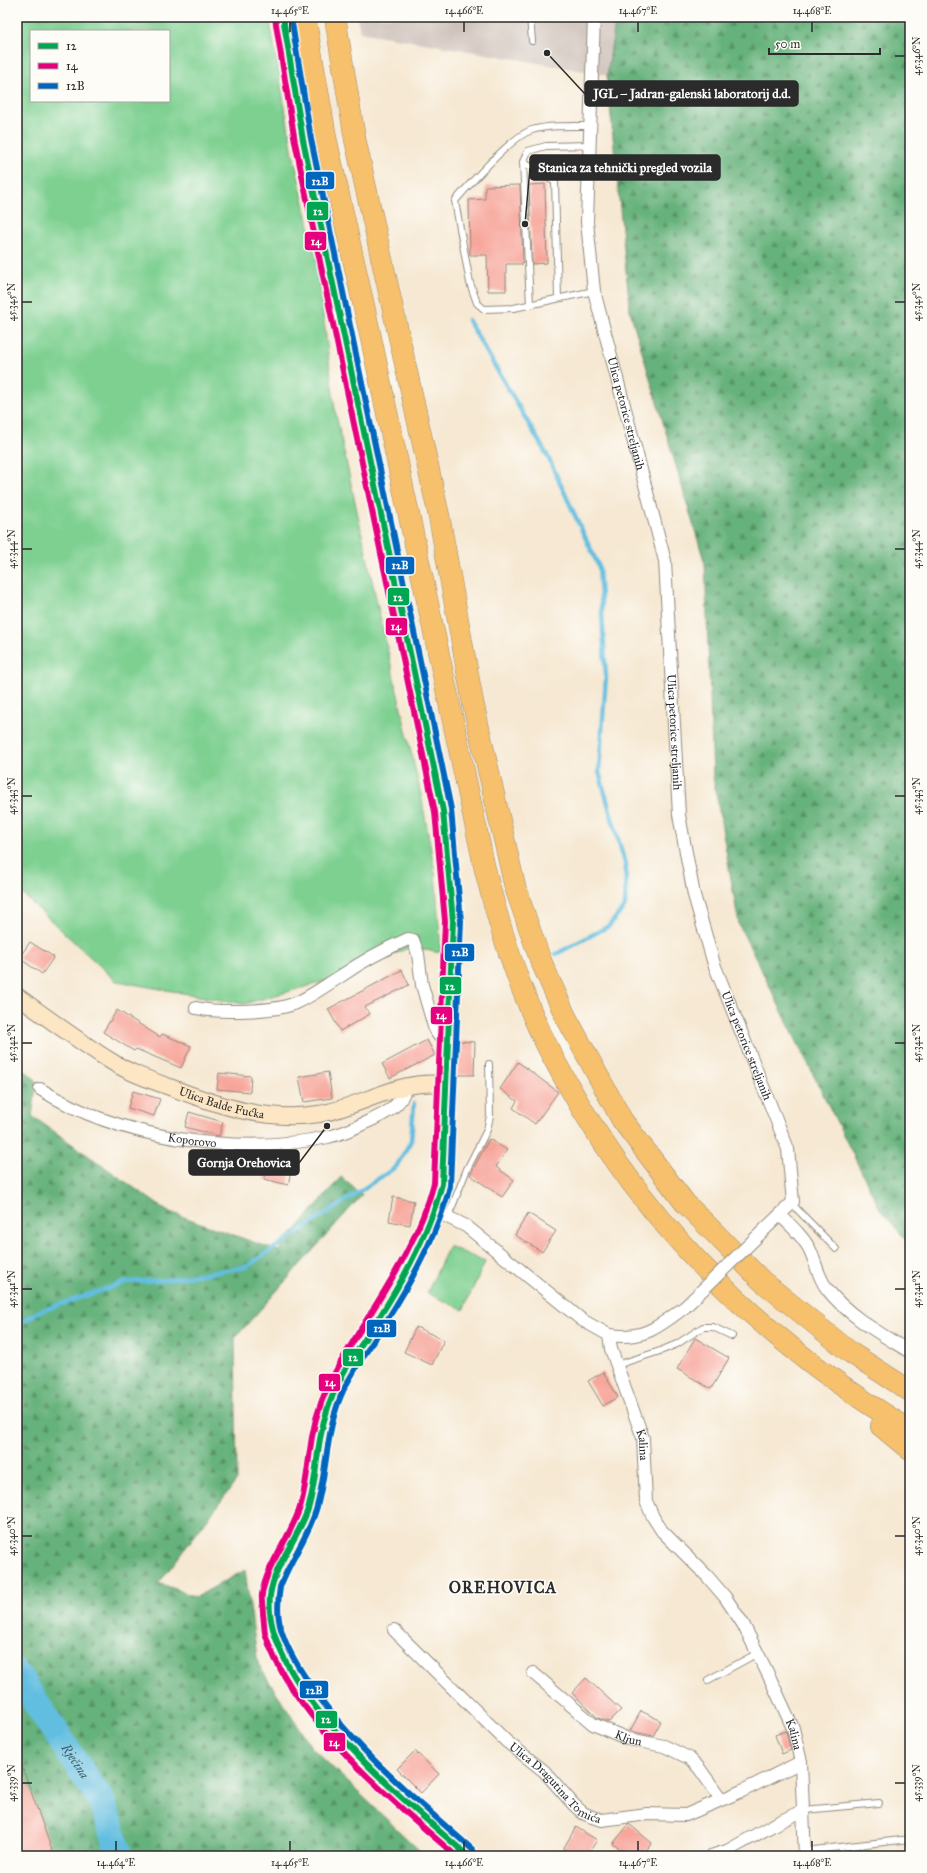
<svg xmlns="http://www.w3.org/2000/svg" width="927" height="1873" font-family="'IM FELL Great Primer',serif">
<style>
.industrial{fill:#cec1ba}
.grass{fill:#7ed091;stroke:#547e5e;fill-rule:evenodd}
.forest{fill:url(#forest-firs);stroke:#486e53}
.lines{fill:none;stroke-linecap:round;stroke-linejoin:round}
.stream{stroke:#62bee0;stroke-width:4.5}
.river{stroke:#62bee0;stroke-width:27}
.building{fill:#f7a49a}
.service-casing{stroke:#908a7e;stroke-width:8}
.minor-casing{stroke:#908a7e;stroke-width:14}
.secondary-casing{stroke:#908a7e;stroke-width:18}
.primary-casing{stroke:#908a7e;stroke-width:20}
.motorway-casing{stroke:#908a7e;stroke-width:22}
.service{stroke:#fff;stroke-width:6}
.minor{stroke:#fff;stroke-width:12}
.secondary{stroke:#fce6c4;stroke-width:16}
.primary{stroke:#f7c06c;stroke-width:18}
.motorway{stroke:#f7c06c;stroke-width:21}
.minor-bridge-casing{stroke:#908a7e;stroke-width:14;stroke-linecap:butt}
.minor-bridge{stroke:#fff;stroke-width:12}
.bus-1-casing{stroke:#fdfcf7;stroke-width:9}
.bus-2-casing{stroke:#fdfcf7;stroke-width:9}
.bus-3-casing{stroke:#fdfcf7;stroke-width:9}
.bus-1{stroke:#00a651;stroke-width:6}
.bus-2{stroke:#e5007d;stroke-width:6}
.bus-3{stroke:#0065bd;stroke-width:6}
.ticks{fill:none;stroke:#2b2b2b;stroke-width:1.5}
.labels{text-anchor:middle;dominant-baseline:central;stroke-width:3.5;stroke-linejoin:round;paint-order:stroke}
.street-label{font-size:12px;fill:#2b2b2b;stroke:#fdfcf7}
.water-label{font-size:13px;font-style:italic;fill:#3e5e6a;stroke:#fdfcf7}
.district-label{font-size:16px;font-weight:bold;letter-spacing:1px;fill:#2b2b2b;stroke:#fdfcf7}
.leader{fill:none;stroke:#2b2b2b;stroke-width:1.5}
.callout-dot{fill:#2b2b2b;stroke:#fdfcf7;stroke-width:1.5}
.callout{fill:#2b2b2b;stroke:#2b2b2b;stroke-width:1.5}
.callout-label{font-size:13px;text-anchor:middle;font-weight:bold;fill:#fff}
.line-badge{stroke:#fdfcf7;stroke-width:1.5}
.badge-label{font-size:11px;text-anchor:middle;font-weight:bold;fill:#fff}
.neatline{fill:none;stroke:#2b2b2b;stroke-width:1.5}
.ticks-label{font-size:10px;text-anchor:middle;fill:#2b2b2b}
</style>
<defs>
<pattern id="forest-firs" width="22" height="20" patternUnits="userSpaceOnUse"><rect width="22" height="20" fill="#66b27b"/><path d="M5 1l3.5 6h-7zM16 11l3.5 6h-7z" fill="#549165"/></pattern>
</defs>
<rect width="100%" height="100%" fill="#fdfcf7"/>
<filter id="ink" filterUnits="userSpaceOnUse"><feTurbulence type="fractalNoise" baseFrequency=".025" numOctaves="2"/><feDisplacementMap in="SourceGraphic" scale="8" xChannelSelector="R" yChannelSelector="G"/><feConvolveMatrix kernelMatrix="1 2 1 2 8 2 1 2 1" color-interpolation-filters="sRGB"/></filter>
<filter id="wash" filterUnits="userSpaceOnUse"><feTurbulence type="fractalNoise" baseFrequency=".012" numOctaves="4" result="noise"/><feDisplacementMap in="SourceGraphic" scale="16" xChannelSelector="R" yChannelSelector="G"/><feGaussianBlur stdDeviation="0.9" result="paint"/><feColorMatrix in="noise" values="0 0 0 0 0 0 0 0 0 0 0 0 0 0 0 0 0 1.4 0 .05"/><feComposite in="paint" operator="in"/></filter>
<g filter="url(#wash)">
<rect width="100%" height="100%" fill="#f6e8d2"/>
<!-- industrial -->
<path class="industrial" d="M357,17H616L607,75L360,32Z"/>
<!-- grass -->
<path class="grass" d="M17,17H269L293,154L316,257L335,410L382,626L421,795L435,873L441,953L410,947L348,975L244,1004L116,981L17,889ZM31,31H169V101H31Z
M449,1246L485,1262L463,1310L427,1293Z"/>
<!-- forest -->
<path class="forest" d="M616,17H910V1244L881,1211L739,925L713,776L705,564L630,311L607,75Z
M17,1063L37,1081L32,1116L167,1211L278,1251L341,1177L362,1195L235,1338L237,1480L159,1583L196,1597L245,1570L258,1664L311,1747L425,1856H17Z"/>
<g class="lines">
<!-- stream -->
<path class="stream" d="M468,320L547,455L599,567L606,677L599,772L626,867L625,906L609,926L556,954
M17,1325L38,1312L126,1282L164,1280L246,1267L396,1167L411,1141L414,1104"/>
<!-- river -->
<path class="river" id="s1" d="M17,1674L102,1802L120,1856"/>
</g>
<g id="blocks">
<!-- building -->
<path class="building" d="M545,184L547,263L532,264L529,185Z
M520,185L523,264H506V291H488L487,255H470L469,200L485,199V186Z
M30,942L54,957L42,974L19,958Z
M402,970L409,985L365,1007L370,1014L340,1031L328,1009Z
M117,1010L160,1037L162,1034L191,1046L181,1068L136,1049L134,1051L103,1032Z
M427,1040L435,1055L390,1078L382,1064Z
M459,1041L475,1042L474,1075H457Z
M518,1062L558,1092L535,1124L513,1108L517,1101L500,1089Z
M328,1072L332,1098L304,1102L299,1077Z
M219,1073L251,1076L250,1092L217,1089Z
M133,1091L160,1099L154,1116L128,1108Z
M189,1112L223,1122L219,1136L185,1127Z
M489,1139L507,1150L496,1167L514,1180L502,1197L470,1175Z
M269,1157L293,1162L288,1185L264,1179Z
M393,1197L414,1201L410,1225L389,1221Z
M528,1213L556,1231L542,1252L515,1235Z
M416,1327L444,1340L432,1365L404,1352Z
M695,1338L729,1358L711,1389L677,1369Z
M603,1372L618,1397L603,1406L588,1381Z
M586,1678L621,1710L609,1722L598,1718L572,1693Z
M641,1711L661,1721L653,1736L630,1731Z
M786,1731L791,1750L782,1754L775,1735Z
M415,1751L439,1774L421,1793L397,1769Z
M17,1758H19L54,1856H17Z
M629,1824L652,1843L642,1856H629L613,1844Z
M576,1827L597,1840L587,1856H576L563,1849Z"/>
</g>
</g>
<g filter="url(#ink)">
<use href="#blocks" fill-opacity="0" stroke="#908a7e" stroke-width="1"/>
<g class="lines">
<defs>
<path id="service" d="M530,17L532,41
M590,126C571,126 550,125 532,130C513,135 469,185 455,201L470,283L477,303L484,309L514,308L594,291
M523,162L528,151L546,146L590,145
M530,305L523,162L555,182L558,298
M791,1203L836,1249
M448,1217L467,1169L487,1130L490,1116L489,1064
M617,1365L660,1351L677,1344L703,1327H713L732,1336
M708,1680L758,1653
M804,1810L879,1803
M842,1847L844,1856
M805,1851L910,1839"/>
<g id="minor">
<path id="s2" d="M594,17L587,222L594,291L665,561L679,815L694,895L714,964L788,1149L793,1202L765,1229"/>
<path d="M196,1008C218,1013 276,1012 296,1003C312,996 326,985 341,976C361,962 385,949 408,939L413,940L418,954L422,985L435,1030L439,1036L448,1040"/>
<path id="s3" d="M40,1089C119,1139 236,1156 328,1137C341,1134 355,1128 367,1122C383,1115 403,1106 405,1087"/>
<path id="s4" d="M435,1211L466,1226L582,1320L609,1335L611,1349L643,1438L646,1501L653,1517L662,1531L707,1576L725,1597L743,1624L769,1676L793,1728L801,1762L805,1856"/>
<path d="M780,1215C790,1225 803,1236 810,1250C816,1263 818,1277 827,1289C848,1316 881,1334 910,1352"/>
<path d="M609,1335C644,1340 658,1327 685,1307"/>
<path id="s5" d="M394,1630L506,1741L544,1771L574,1805L583,1813L592,1817L602,1820L647,1814L686,1815L742,1791L801,1762"/>
<path id="s6" d="M533,1673L593,1724L628,1739L664,1746L689,1758L699,1768L721,1799"/>
<path d="M711,1856L727,1851L777,1823L804,1810"/>
</g>
<g id="secondary">
<path id="s7" d="M17,996C47,1018 77,1040 109,1060C129,1073 153,1081 175,1089C223,1107 268,1122 319,1114C362,1107 403,1076 447,1085"/>
</g>
<path id="primary" d="M283,17L303,140L443,811L453,921L444,1150L442,1184L435,1211C420,1242 405,1273 388,1303C367,1339 336,1375 325,1416C316,1446 317,1479 308,1509C298,1540 275,1562 270,1597C259,1682 409,1804 468,1856"/>
<path id="motorway" d="M305,17L326,138L369,329L484,865C496,915 511,964 531,1011C541,1036 554,1060 567,1083C649,1230 767,1344 910,1430
M335,17L355,139L439,516L473,703L515,887L540,959L565,1015L622,1120L685,1203L762,1281L851,1353L910,1391
M881,1426L910,1450"/>
</defs>
<!-- service casing -->
<use href="#service" class="service-casing"/>
<!-- minor casing -->
<use href="#minor" class="minor-casing"/>
<!-- secondary casing -->
<use href="#secondary" class="secondary-casing"/>
<!-- primary casing -->
<use href="#primary" class="primary-casing"/>
<!-- motorway casing -->
<use href="#motorway" class="motorway-casing"/>
<!-- service -->
<use href="#service" class="service"/>
<!-- minor -->
<use href="#minor" class="minor"/>
<!-- secondary -->
<use href="#secondary" class="secondary"/>
<!-- primary -->
<use href="#primary" class="primary"/>
<!-- motorway -->
<use href="#motorway" class="motorway"/>
<defs>
<path id="minor-bridge" d="M685,1307L765,1229"/>
</defs>
<!-- minor-bridge casing -->
<use href="#minor-bridge" class="minor-bridge-casing"/>
<!-- minor-bridge -->
<use href="#minor-bridge" class="minor-bridge"/>
<defs>
<path id="bus-1" d="M283,17L303,140L443,811L453,921L442,1184C430,1230 406,1275 380,1316C368,1335 355,1353 344,1372C332,1393 324,1415 320,1439C316,1462 315,1487 308,1509C298,1539 274,1564 270,1596C261,1685 407,1802 468,1856"/>
<path id="bus-2" d="M275,18L295,142L435,812L445,921L434,1183C416,1252 372,1307 338,1367C325,1389 316,1413 312,1437C308,1460 307,1482 301,1504C292,1536 268,1561 262,1594C261,1600 263,1607 263,1614C264,1620 264,1627 265,1633C289,1715 393,1801 456,1856"/>
<path id="bus-3" d="M291,17L311,139L451,809L461,921L450,1186C438,1233 413,1279 387,1320C373,1343 356,1365 344,1389C325,1428 328,1470 316,1510C308,1537 290,1560 280,1587C278,1599 277,1616 281,1629C286,1647 297,1665 307,1680C351,1746 414,1798 473,1850"/>
</defs>
<!-- bus-1 casing -->
<use href="#bus-1" class="bus-1-casing"/>
<!-- bus-2 casing -->
<use href="#bus-2" class="bus-2-casing"/>
<!-- bus-3 casing -->
<use href="#bus-3" class="bus-3-casing"/>
<!-- bus-1 -->
<use href="#bus-1" class="bus-1"/>
<!-- bus-2 -->
<use href="#bus-2" class="bus-2"/>
<!-- bus-3 -->
<use href="#bus-3" class="bus-3"/>
</g>
</g>
<!-- ticks -->
<path class="ticks" d="M290,22V32M464,22V32M638,22V32M812,22V32M895,56H905M22,302H32M895,302H905M22,549H32M895,549H905M22,796H32M895,796H905M22,1043H32M895,1043H905M22,1289H32M895,1289H905M22,1536H32M895,1536H905M22,1783H32M895,1783H905M116,1841V1851M290,1841V1851M464,1841V1851M638,1841V1851M812,1841V1851"/>
<g class="labels">
<!-- street labels -->
<g class="street-label">
<text stroke="none"><textPath href="#s2" startOffset="401">Ulica petorice streljanih</textPath></text>
<text stroke="none"><textPath href="#s2" startOffset="725">Ulica petorice streljanih</textPath></text>
<text stroke="none"><textPath href="#s2" startOffset="1049">Ulica petorice streljanih</textPath></text>
<text stroke="none"><textPath href="#s7" startOffset="233">Ulica Balde Fućka</textPath></text>
<text stroke="none"><textPath href="#s3" startOffset="162">Koporovo</textPath></text>
<text stroke="none"><textPath href="#s4" startOffset="330">Kalina</textPath></text>
<text stroke="none"><textPath href="#s4" startOffset="666">Kalina</textPath></text>
<text stroke="none"><textPath href="#s6" startOffset="117">Kljun</textPath></text>
<text stroke="none"><textPath href="#s5" startOffset="223">Ulica Dragutina Tomića</textPath></text>
</g>
<!-- water labels -->
<g class="water-label">
<text stroke="none"><textPath href="#s1" startOffset="105">Rječina</textPath></text>
</g>
<!-- district labels -->
<g class="district-label">
<text x="503" y="1587">OREHOVICA</text>
</g>
</g>
<!-- callouts -->
<path class="leader" d="M547 53L585 94M525 224L530 168M327 1126L299 1163"/>
<g class="callout-dot">
<circle cx="547" cy="53" r="4"/>
<circle cx="525" cy="224" r="4"/>
<circle cx="327" cy="1126" r="4"/>
</g>
<g class="callout">
<rect x="585" y="81" width="213" height="25" rx="4"/>
<rect x="530" y="155" width="190" height="25" rx="4"/>
<rect x="189" y="1150" width="110" height="25" rx="4"/>
</g>
<g class="callout-label">
<text x="692" y="98">JGL – Jadran-galenski laboratorij d.d.</text>
<text x="625" y="172">Stanica za tehnički pregled vozila</text>
<text x="244" y="1167">Gornja Orehovica</text>
</g>
<g class="line-badge">
<rect x="305" y="171" width="30" height="19" rx="4" fill="#0065bd"/>
<rect x="306" y="201" width="23" height="20" rx="4" fill="#00a651"/>
<rect x="304" y="231" width="23" height="20" rx="4" fill="#e5007d"/>
<rect x="385" y="556" width="30" height="19" rx="4" fill="#0065bd"/>
<rect x="387" y="587" width="23" height="19" rx="4" fill="#00a651"/>
<rect x="385" y="617" width="23" height="19" rx="4" fill="#e5007d"/>
<rect x="444" y="943" width="31" height="19" rx="4" fill="#0065bd"/>
<rect x="439" y="976" width="23" height="19" rx="4" fill="#00a651"/>
<rect x="430" y="1006" width="23" height="19" rx="4" fill="#e5007d"/>
<rect x="366" y="1319" width="31" height="19" rx="4" fill="#0065bd"/>
<rect x="342" y="1348" width="22" height="19" rx="4" fill="#00a651"/>
<rect x="318" y="1373" width="23" height="19" rx="4" fill="#e5007d"/>
<rect x="299" y="1680" width="30" height="19" rx="4" fill="#0065bd"/>
<rect x="315" y="1710" width="23" height="19" rx="4" fill="#00a651"/>
<rect x="323" y="1732" width="23" height="20" rx="4" fill="#e5007d"/>
</g>
<g class="badge-label">
<text x="320" y="185">12B</text>
<text x="318" y="215">12</text>
<text x="316" y="245">14</text>
<text x="400" y="569">12B</text>
<text x="398" y="601">12</text>
<text x="396" y="630">14</text>
<text x="460" y="956">12B</text>
<text x="450" y="990">12</text>
<text x="441" y="1019">14</text>
<text x="382" y="1332">12B</text>
<text x="353" y="1361">12</text>
<text x="330" y="1386">14</text>
<text x="314" y="1694">12B</text>
<text x="326" y="1723">12</text>
<text x="334" y="1746">14</text>
</g>
<!-- margin -->
<rect width="927" height="1873" fill="none" stroke="#fdfcf7" stroke-width="44"/>
<!-- legend -->
<rect x="30" y="30" width="140" height="72" fill="#fdfcf7" stroke="#a9a8a5"/>
<rect x="38" y="43" width="20" height="6" fill="#00a651" stroke="#a9a8a5"/>
<text x="66" y="50" font-size="12" fill="#2b2b2b">12</text>
<rect x="38" y="63" width="20" height="6" fill="#e5007d" stroke="#a9a8a5"/>
<text x="66" y="70" font-size="12" fill="#2b2b2b">14</text>
<rect x="38" y="83" width="20" height="6" fill="#0065bd" stroke="#a9a8a5"/>
<text x="66" y="90" font-size="12" fill="#2b2b2b">12B</text>
<!-- scale -->
<path d="M769 48v6h111v-6" fill="none" stroke="#2b2b2b" stroke-width="2"/>
<text x="775" y="48" font-size="12" fill="#2b2b2b" stroke="#fdfcf7" stroke-width="3" paint-order="stroke">50 m</text>
<rect x="22" y="22" width="883" height="1829" class="neatline"/>
<g class="ticks-label">
<text x="290" y="14">14.465°E</text>
<text x="464" y="14">14.466°E</text>
<text x="638" y="14">14.467°E</text>
<text x="812" y="14">14.468°E</text>
<text transform="translate(916 56) rotate(-90)" y="4">45.346°N</text>
<text transform="translate(11 302) rotate(-90)" y="4">45.345°N</text>
<text transform="translate(916 302) rotate(-90)" y="4">45.345°N</text>
<text transform="translate(11 549) rotate(-90)" y="4">45.344°N</text>
<text transform="translate(916 549) rotate(-90)" y="4">45.344°N</text>
<text transform="translate(11 796) rotate(-90)" y="4">45.343°N</text>
<text transform="translate(916 796) rotate(-90)" y="4">45.343°N</text>
<text transform="translate(11 1043) rotate(-90)" y="4">45.342°N</text>
<text transform="translate(916 1043) rotate(-90)" y="4">45.342°N</text>
<text transform="translate(11 1289) rotate(-90)" y="4">45.341°N</text>
<text transform="translate(916 1289) rotate(-90)" y="4">45.341°N</text>
<text transform="translate(11 1536) rotate(-90)" y="4">45.340°N</text>
<text transform="translate(916 1536) rotate(-90)" y="4">45.340°N</text>
<text transform="translate(11 1783) rotate(-90)" y="4">45.339°N</text>
<text transform="translate(916 1783) rotate(-90)" y="4">45.339°N</text>
<text x="116" y="1866">14.464°E</text>
<text x="290" y="1866">14.465°E</text>
<text x="464" y="1866">14.466°E</text>
<text x="638" y="1866">14.467°E</text>
<text x="812" y="1866">14.468°E</text>
</g>
</svg>
